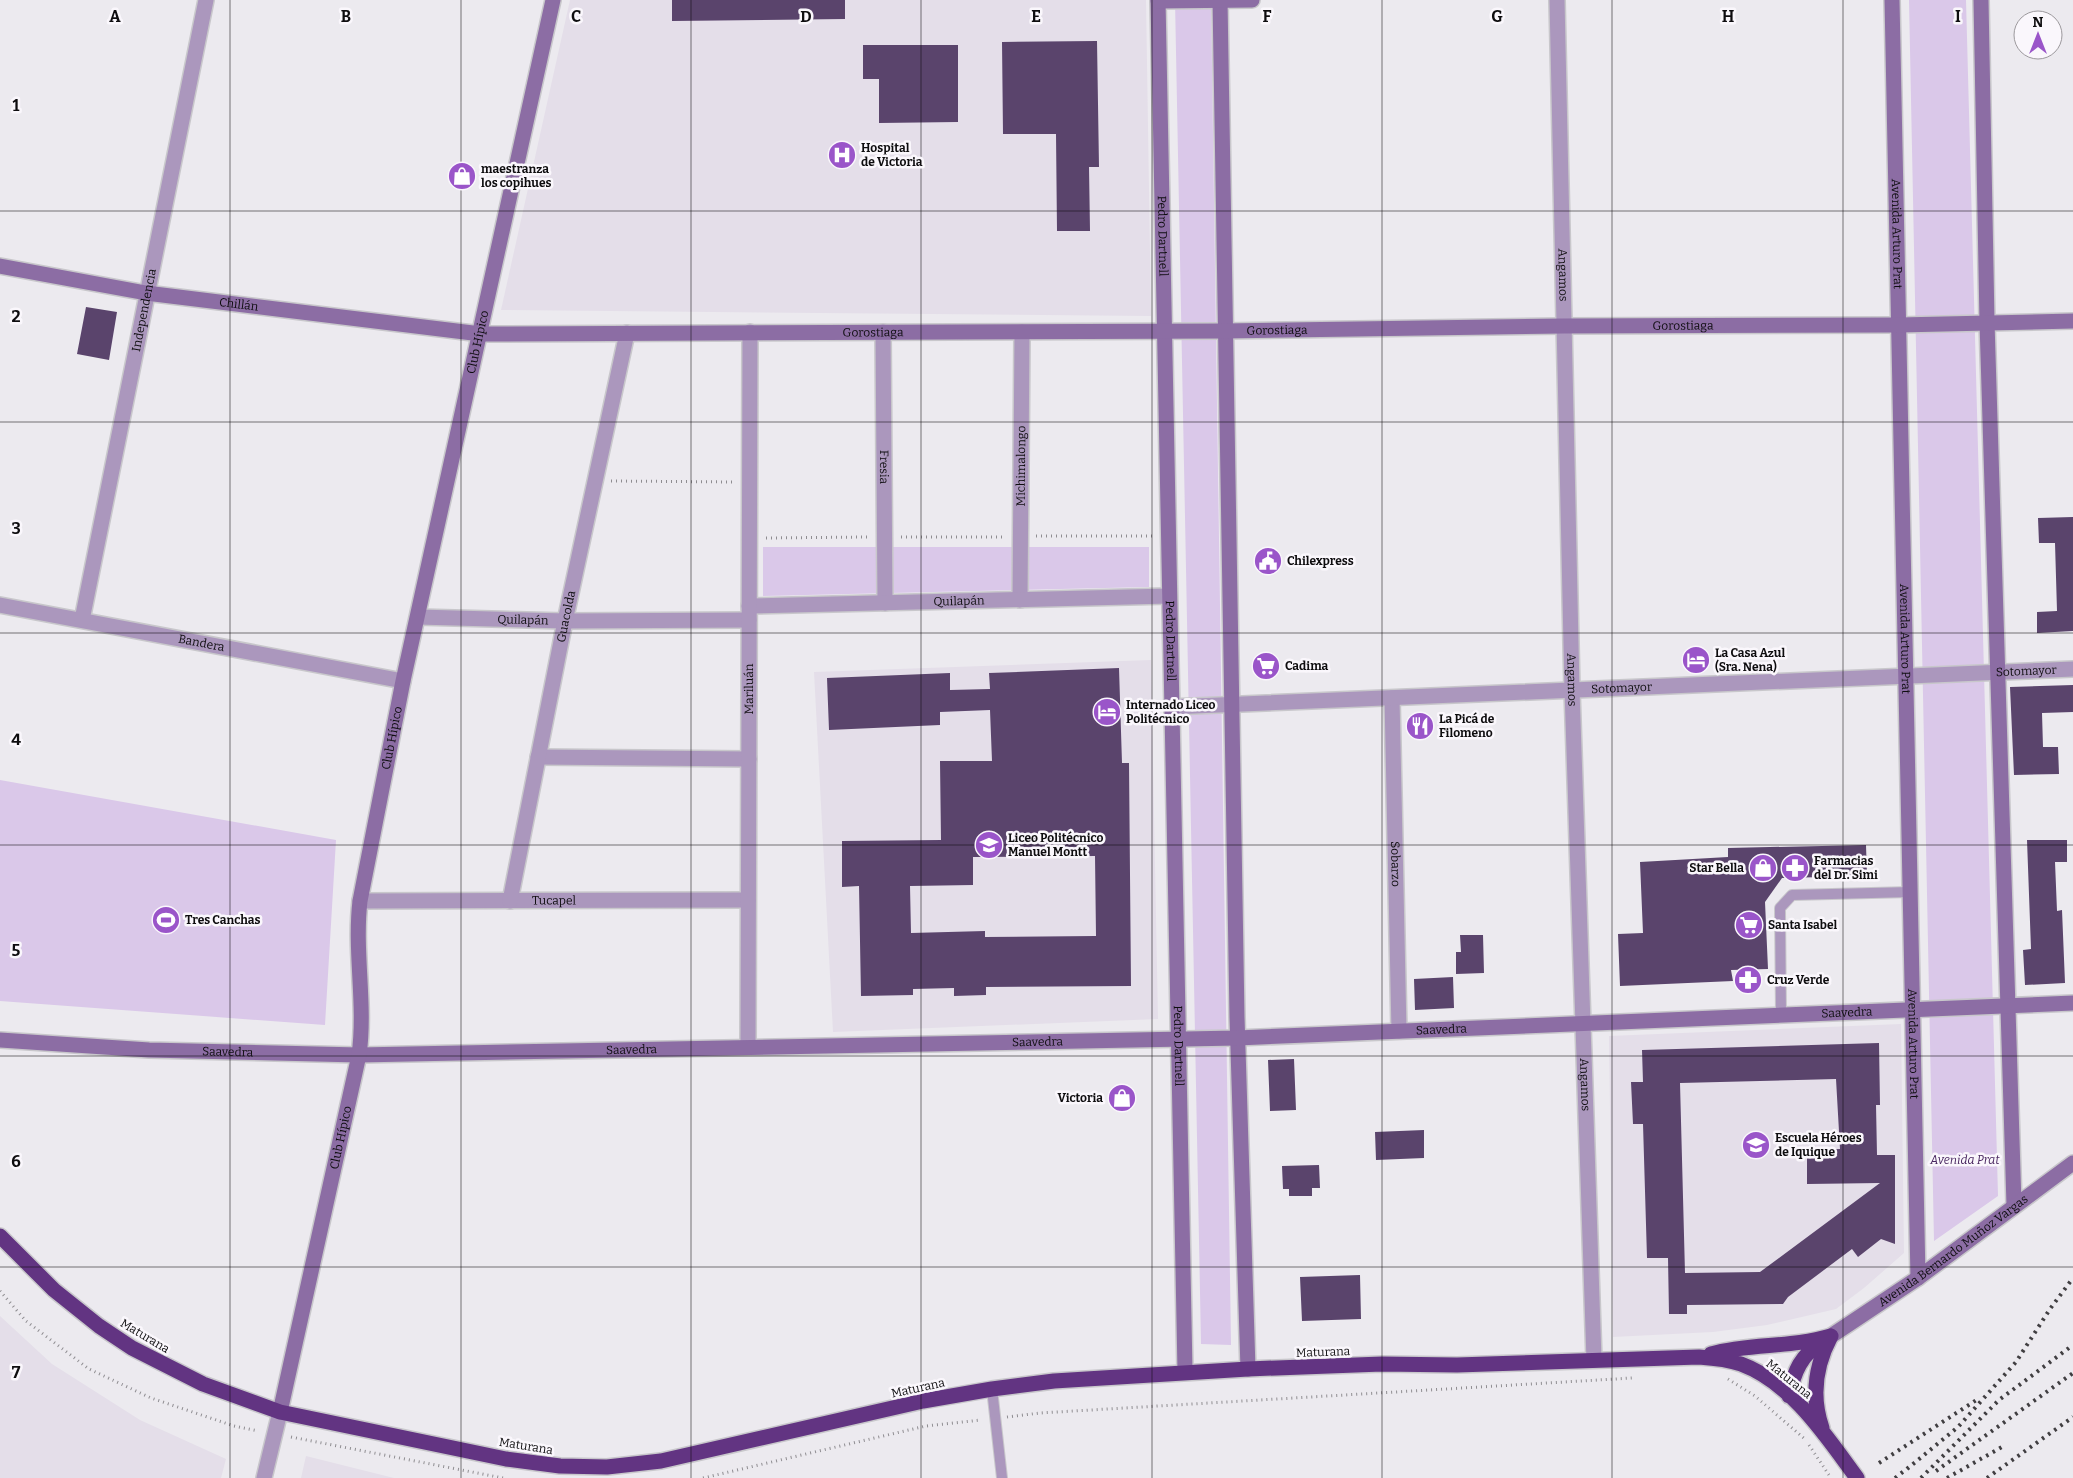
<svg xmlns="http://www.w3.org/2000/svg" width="2073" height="1478" font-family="Bitter,serif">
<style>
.built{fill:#e4dee9}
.green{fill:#dac8e9}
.building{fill:#5a446c;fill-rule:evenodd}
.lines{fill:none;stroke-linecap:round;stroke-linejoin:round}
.lane-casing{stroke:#c8c7cb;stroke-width:12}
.street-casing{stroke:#c8c7cb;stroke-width:18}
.secondary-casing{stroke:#c8c7cb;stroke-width:18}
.highway-casing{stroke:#c8c7cb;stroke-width:18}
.path{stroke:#8f8d91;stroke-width:3;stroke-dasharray:1 4;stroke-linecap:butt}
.lane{stroke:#ab97bd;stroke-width:10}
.street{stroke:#ab97bd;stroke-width:15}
.secondary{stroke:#8c6da4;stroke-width:15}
.highway{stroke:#623482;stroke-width:15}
.rail{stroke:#403e41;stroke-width:4;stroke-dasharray:2.5 5;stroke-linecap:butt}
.grid{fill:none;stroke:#0e0d0f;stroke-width:1;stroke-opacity:0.55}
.labels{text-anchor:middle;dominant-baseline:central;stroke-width:5;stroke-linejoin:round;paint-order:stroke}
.poi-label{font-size:12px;font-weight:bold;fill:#0e0d0f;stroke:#faf7fc;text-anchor:start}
.street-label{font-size:12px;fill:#0e0d0f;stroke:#faf7fc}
.park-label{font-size:12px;font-style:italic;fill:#4a2861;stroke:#faf7fc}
.grid-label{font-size:16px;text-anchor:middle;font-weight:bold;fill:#0e0d0f;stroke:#faf7fc;stroke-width:5;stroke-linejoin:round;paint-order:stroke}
</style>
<rect width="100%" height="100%" fill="#eceaef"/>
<!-- built -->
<path class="built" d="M570,0H1146L1151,316L501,310Z
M1151,660L1158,1019L833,1032L814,672Z
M1901,1024L1904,1253L1864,1288L1836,1309L1767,1325L1713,1332L1613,1337L1609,1036Z
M0,1316L52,1364L140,1420L226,1459L221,1478H0Z
M306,1456L394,1478H301Z"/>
<!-- green -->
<path class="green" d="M1175,0H1211L1231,1345L1201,1344Z
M1909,0H1966L1998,1196L1934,1241Z
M763,547H1149V587L763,596Z
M0,780L336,840L325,1025L0,1001Z"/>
<!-- building -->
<path class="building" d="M672,0H845V19L672,21Z
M1097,41L1099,167H1089L1090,231H1057L1056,134H1003L1002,42Z
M863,45H958V122L879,123V79H863Z
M86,307L117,312L109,360L77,354Z
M2073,517V631L2037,633V612L2057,611L2055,543H2039L2038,518Z
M1119,668L1122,763H1129L1131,986L986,987V995L954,996V988L913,989V995L861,996L859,886L842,887V841L941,840L940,761H992L990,710L940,712V725L829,730L827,678L950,673V690L990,689L989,673ZM1095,856L1096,936L985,937V931L911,933L910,886L973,885V857Z
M2073,685V712L2042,713L2043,747H2058L2059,774L2014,775L2010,687Z
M2027,840H2067V862H2055L2057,911L2062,910L2065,983L2025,985L2023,950L2031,949Z
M1866,845L1867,876L1782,878L1765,902L1768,969L1731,970L1733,981L1620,986L1618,934L1643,933L1640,862L1728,857V848Z
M1460,935H1483L1484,973L1456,974V952H1461Z
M1453,977L1454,1008L1415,1010L1414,979Z
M1879,1043L1880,1105H1876L1877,1155H1895V1244L1881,1239L1858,1257L1852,1249L1788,1297L1783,1304L1687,1305V1314H1669L1668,1258H1647L1643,1124H1633L1631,1082H1643L1642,1050ZM1836,1079L1840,1149L1807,1150V1184L1880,1183L1760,1272L1685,1273L1680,1083Z
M1294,1059L1296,1110L1270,1111L1268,1060Z
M1424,1130V1158L1376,1160L1375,1132Z
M1319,1165L1320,1188H1312V1196H1289V1189H1283L1282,1166Z
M1360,1275L1361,1319L1302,1321L1300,1277Z"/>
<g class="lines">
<defs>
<path id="lane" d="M1781,1016L1780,908L1792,895L1911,892
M992,1389L1002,1478"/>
<g id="street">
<path id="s1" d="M1557,0L1572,690L1594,1360"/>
<path id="s2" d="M883,332L885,603"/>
<path id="s3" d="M1020,600L1022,332"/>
<path id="s4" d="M0,605L403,681"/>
<path id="s5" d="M749,606L1169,596"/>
<path id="s6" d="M418,617L565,621L749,620"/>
<path id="s7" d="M82,620L206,0"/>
<path id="s8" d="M1392,698L1399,1031"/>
<path id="s9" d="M1171,707L2073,669"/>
<path d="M538,757L749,759"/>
<path id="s10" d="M360,901L748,900"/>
<path id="s11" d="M510,901L565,621L627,333"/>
<path id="s12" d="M748,1047L750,332"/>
<path d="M264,1478L280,1412"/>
</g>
<g id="secondary">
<path id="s13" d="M1158,0L1185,1371"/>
<path d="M1220,0L1237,1017L1248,1369"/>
<path id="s14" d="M1892,0L1918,1278"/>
<path d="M1981,0L1987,322L2014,1205"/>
<path d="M1158,1L1252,0"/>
<path id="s15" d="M0,266L146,293L481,334L1225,331L1563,326L1899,325L2073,321"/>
<path id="s16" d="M0,1040L149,1050L359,1055L1237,1038L2073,1003"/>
<path id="s17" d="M1831,1336L1918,1278L2073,1163"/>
<path id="s18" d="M280,1412L359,1055C366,1004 354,952 360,901L403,681L553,0"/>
</g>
<path id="highway" d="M0,1236L54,1290L99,1326L132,1348L203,1384L280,1412L506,1459L560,1466L607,1467L661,1461L923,1401L992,1389L1054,1381L1248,1369L1382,1364L1457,1365L1699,1357C1713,1358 1727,1359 1741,1364C1792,1383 1826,1436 1857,1478
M1711,1354C1750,1343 1791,1348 1831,1336
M1789,1396C1794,1371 1801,1355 1823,1341
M1822,1428C1811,1396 1815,1366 1831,1336"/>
</defs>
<!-- lane casing -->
<use href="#lane" class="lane-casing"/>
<!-- street casing -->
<use href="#street" class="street-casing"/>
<!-- secondary casing -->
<use href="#secondary" class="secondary-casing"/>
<!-- highway casing -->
<use href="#highway" class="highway-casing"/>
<!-- path -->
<path class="path" d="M611,481L734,482
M1036,536H1153
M901,537H1005
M766,538L868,537
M0,1291L26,1321L89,1369L151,1398L234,1426L258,1431
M1728,1379L1755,1396L1806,1440
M1007,1417L1040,1413L1632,1378
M291,1437L503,1478
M1809,1445L1831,1478
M703,1478L926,1426L981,1420"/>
<!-- lane -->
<use href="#lane" class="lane"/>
<!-- street -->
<use href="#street" class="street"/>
<!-- secondary -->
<use href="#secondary" class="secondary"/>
<!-- highway -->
<use href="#highway" class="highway"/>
<!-- rail -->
<path class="rail" d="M1879,1463L1978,1399
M1907,1469L1958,1427L2016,1362L2050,1309L2073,1278
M1936,1471L2073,1373
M1895,1478L1913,1464
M1921,1478L1999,1400L2073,1345
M1947,1478L2002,1447
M1987,1478L2073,1417"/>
</g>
<!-- grid -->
<path class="grid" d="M230,0V1478M461,0V1478M691,0V1478M921,0V1478M1152,0V1478M1382,0V1478M1612,0V1478M1843,0V1478M0,211H2073M0,422H2073M0,633H2073M0,845H2073M0,1056H2073M0,1267H2073"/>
<!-- icons -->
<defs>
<symbol id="hospital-disc" viewBox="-11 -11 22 22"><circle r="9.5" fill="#9a55c9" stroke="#faf7fc"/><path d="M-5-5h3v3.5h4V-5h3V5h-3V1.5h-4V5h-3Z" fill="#fff"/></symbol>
<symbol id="shop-disc" viewBox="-11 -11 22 22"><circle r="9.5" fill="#9a55c9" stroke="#faf7fc"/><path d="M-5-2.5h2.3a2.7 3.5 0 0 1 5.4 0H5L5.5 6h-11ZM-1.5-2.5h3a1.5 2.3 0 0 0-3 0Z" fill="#fff"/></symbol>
<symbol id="civic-disc" viewBox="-11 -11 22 22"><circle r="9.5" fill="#9a55c9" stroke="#faf7fc"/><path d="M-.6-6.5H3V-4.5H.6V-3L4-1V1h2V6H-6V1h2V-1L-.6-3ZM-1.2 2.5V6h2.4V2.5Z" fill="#fff"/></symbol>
<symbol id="hotel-disc" viewBox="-11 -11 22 22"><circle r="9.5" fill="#9a55c9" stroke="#faf7fc"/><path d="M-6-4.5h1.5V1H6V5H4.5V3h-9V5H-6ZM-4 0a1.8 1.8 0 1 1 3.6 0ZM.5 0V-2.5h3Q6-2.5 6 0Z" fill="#fff"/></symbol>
<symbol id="supermarket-disc" viewBox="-11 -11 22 22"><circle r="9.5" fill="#9a55c9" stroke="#faf7fc"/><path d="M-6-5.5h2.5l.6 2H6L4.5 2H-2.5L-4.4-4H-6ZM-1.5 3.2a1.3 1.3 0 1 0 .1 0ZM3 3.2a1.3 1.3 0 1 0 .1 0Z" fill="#fff"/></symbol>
<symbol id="restaurant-disc" viewBox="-11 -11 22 22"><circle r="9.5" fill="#9a55c9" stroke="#faf7fc"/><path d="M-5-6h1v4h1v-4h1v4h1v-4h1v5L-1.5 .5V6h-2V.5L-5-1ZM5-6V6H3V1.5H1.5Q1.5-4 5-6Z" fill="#fff"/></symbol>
<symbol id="school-disc" viewBox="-11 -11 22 22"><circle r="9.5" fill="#9a55c9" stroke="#faf7fc"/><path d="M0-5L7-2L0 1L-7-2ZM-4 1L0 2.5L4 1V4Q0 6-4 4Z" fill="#fff"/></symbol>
<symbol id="pharmacy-disc" viewBox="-11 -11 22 22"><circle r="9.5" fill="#9a55c9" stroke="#faf7fc"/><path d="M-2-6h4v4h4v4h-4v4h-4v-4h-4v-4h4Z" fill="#fff"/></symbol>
<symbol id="stadium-disc" viewBox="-11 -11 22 22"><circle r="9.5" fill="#9a55c9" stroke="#faf7fc"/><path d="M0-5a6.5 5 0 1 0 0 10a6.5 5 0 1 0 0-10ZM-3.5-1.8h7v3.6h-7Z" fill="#fff"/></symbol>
</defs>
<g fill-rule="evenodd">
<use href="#hospital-disc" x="826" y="139" width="32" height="32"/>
<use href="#shop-disc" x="446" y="160" width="32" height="32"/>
<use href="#civic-disc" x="1252" y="545" width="32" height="32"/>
<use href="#hotel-disc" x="1680" y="644" width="32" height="32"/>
<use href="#supermarket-disc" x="1250" y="650" width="32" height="32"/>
<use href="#hotel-disc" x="1091" y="696" width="32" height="32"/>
<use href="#restaurant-disc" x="1404" y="710" width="32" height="32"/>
<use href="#school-disc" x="973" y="829" width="32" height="32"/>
<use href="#shop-disc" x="1747" y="852" width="32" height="32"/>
<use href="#pharmacy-disc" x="1779" y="852" width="32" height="32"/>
<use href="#stadium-disc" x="150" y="904" width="32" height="32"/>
<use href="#supermarket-disc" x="1733" y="909" width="32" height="32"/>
<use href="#pharmacy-disc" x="1732" y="964" width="32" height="32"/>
<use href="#shop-disc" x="1106" y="1082" width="32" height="32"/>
<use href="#school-disc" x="1740" y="1129" width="32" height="32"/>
</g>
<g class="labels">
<!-- poi labels -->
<g class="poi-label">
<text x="861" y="148">Hospital<tspan x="861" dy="14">de Victoria</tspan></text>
<text x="481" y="169">maestranza<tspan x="481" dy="14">los copihues</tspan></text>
<text x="1287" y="561">Chilexpress</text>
<text x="1715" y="653">La Casa Azul<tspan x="1715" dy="14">(Sra. Nena)</tspan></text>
<text x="1285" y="666">Cadima</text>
<text x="1126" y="705">Internado Liceo<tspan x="1126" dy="14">Politécnico</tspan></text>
<text x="1439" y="719">La Picá de<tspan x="1439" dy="14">Filomeno</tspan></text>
<text x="1008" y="838">Liceo Politécnico<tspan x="1008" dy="14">Manuel Montt</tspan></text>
<text x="1814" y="861">Farmacias<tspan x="1814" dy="14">del Dr. Simi</tspan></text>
<text x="1744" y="868" text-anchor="end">Star Bella</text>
<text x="185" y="920">Tres Canchas</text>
<text x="1768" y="925">Santa Isabel</text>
<text x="1767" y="980">Cruz Verde</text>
<text x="1103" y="1098" text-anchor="end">Victoria</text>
<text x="1775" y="1138">Escuela Héroes<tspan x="1775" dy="14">de Iquique</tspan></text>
</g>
<!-- street labels -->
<g class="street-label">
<text stroke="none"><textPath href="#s14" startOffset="234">Avenida Arturo Prat</textPath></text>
<text stroke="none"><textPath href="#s13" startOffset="236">Pedro Dartnell</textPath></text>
<text stroke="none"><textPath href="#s1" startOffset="275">Angamos</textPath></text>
<text stroke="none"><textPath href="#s15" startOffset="242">Chillán</textPath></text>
<text stroke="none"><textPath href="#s7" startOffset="316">Independencia</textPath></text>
<text stroke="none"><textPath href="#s15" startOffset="1688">Gorostiaga</textPath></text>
<text stroke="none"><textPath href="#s15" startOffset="1282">Gorostiaga</textPath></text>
<text stroke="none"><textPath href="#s15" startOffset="878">Gorostiaga</textPath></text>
<text stroke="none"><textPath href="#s18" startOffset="1091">Club Hípico</textPath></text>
<text stroke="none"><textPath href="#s3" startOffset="134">Michimalongo</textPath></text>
<text stroke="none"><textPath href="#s2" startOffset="135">Fresia</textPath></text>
<text stroke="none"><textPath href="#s5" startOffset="210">Quilapán</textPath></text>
<text stroke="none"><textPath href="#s11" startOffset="290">Guacolda</textPath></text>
<text stroke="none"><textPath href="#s6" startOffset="105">Quilapán</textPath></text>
<text stroke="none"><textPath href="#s14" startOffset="639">Avenida Arturo Prat</textPath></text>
<text stroke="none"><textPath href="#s13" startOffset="641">Pedro Dartnell</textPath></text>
<text stroke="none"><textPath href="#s4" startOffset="205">Bandera</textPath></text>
<text stroke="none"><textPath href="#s9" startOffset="856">Sotomayor</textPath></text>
<text stroke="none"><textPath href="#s1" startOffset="680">Angamos</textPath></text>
<text stroke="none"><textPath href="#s9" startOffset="451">Sotomayor</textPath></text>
<text stroke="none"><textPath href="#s12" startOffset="358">Mariluán</textPath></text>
<text stroke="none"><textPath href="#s18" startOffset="686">Club Hípico</textPath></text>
<text stroke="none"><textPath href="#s8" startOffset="166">Sobarzo</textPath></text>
<text stroke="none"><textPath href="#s10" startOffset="194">Tucapel</textPath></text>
<text stroke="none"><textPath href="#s16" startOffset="1848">Saavedra</textPath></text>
<text stroke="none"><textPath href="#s16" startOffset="1442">Saavedra</textPath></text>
<text stroke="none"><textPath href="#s16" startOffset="1038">Saavedra</textPath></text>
<text stroke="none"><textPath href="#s14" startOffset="1044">Avenida Arturo Prat</textPath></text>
<text stroke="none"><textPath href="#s13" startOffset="1046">Pedro Dartnell</textPath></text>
<text stroke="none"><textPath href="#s16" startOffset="632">Saavedra</textPath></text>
<text stroke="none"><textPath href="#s16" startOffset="228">Saavedra</textPath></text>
<text stroke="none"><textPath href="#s1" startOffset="1085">Angamos</textPath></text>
<text stroke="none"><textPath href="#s18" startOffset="281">Club Hípico</textPath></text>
<text stroke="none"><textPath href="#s17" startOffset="149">Avenida Bernardo Muñoz Vargas</textPath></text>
<text transform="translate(145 1336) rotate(31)">Maturana</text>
<text transform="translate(1323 1352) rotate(-2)">Maturana</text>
<text transform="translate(1789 1379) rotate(39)">Maturana</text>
<text transform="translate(918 1388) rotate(-12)">Maturana</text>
<text transform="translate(526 1446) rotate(9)">Maturana</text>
</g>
<!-- park labels -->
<g class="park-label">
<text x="1965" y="1160">Avenida Prat</text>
</g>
</g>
<g class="grid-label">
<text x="115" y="22">A</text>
<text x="346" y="22">B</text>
<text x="576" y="22">C</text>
<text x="806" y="22">D</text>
<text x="1036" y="22">E</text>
<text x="1267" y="22">F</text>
<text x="1497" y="22">G</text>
<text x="1728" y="22">H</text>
<text x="1958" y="22">I</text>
<text x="16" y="111">1</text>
<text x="16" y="322">2</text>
<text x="16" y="534">3</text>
<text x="16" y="745">4</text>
<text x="16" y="956">5</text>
<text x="16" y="1167">6</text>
<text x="16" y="1378">7</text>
</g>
<!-- north arrow -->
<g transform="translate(2038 35)"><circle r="24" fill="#faf7fc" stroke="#9c999d"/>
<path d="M0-4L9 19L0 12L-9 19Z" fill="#9a55c9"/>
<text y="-8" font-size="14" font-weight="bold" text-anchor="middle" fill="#0e0d0f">N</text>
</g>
</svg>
